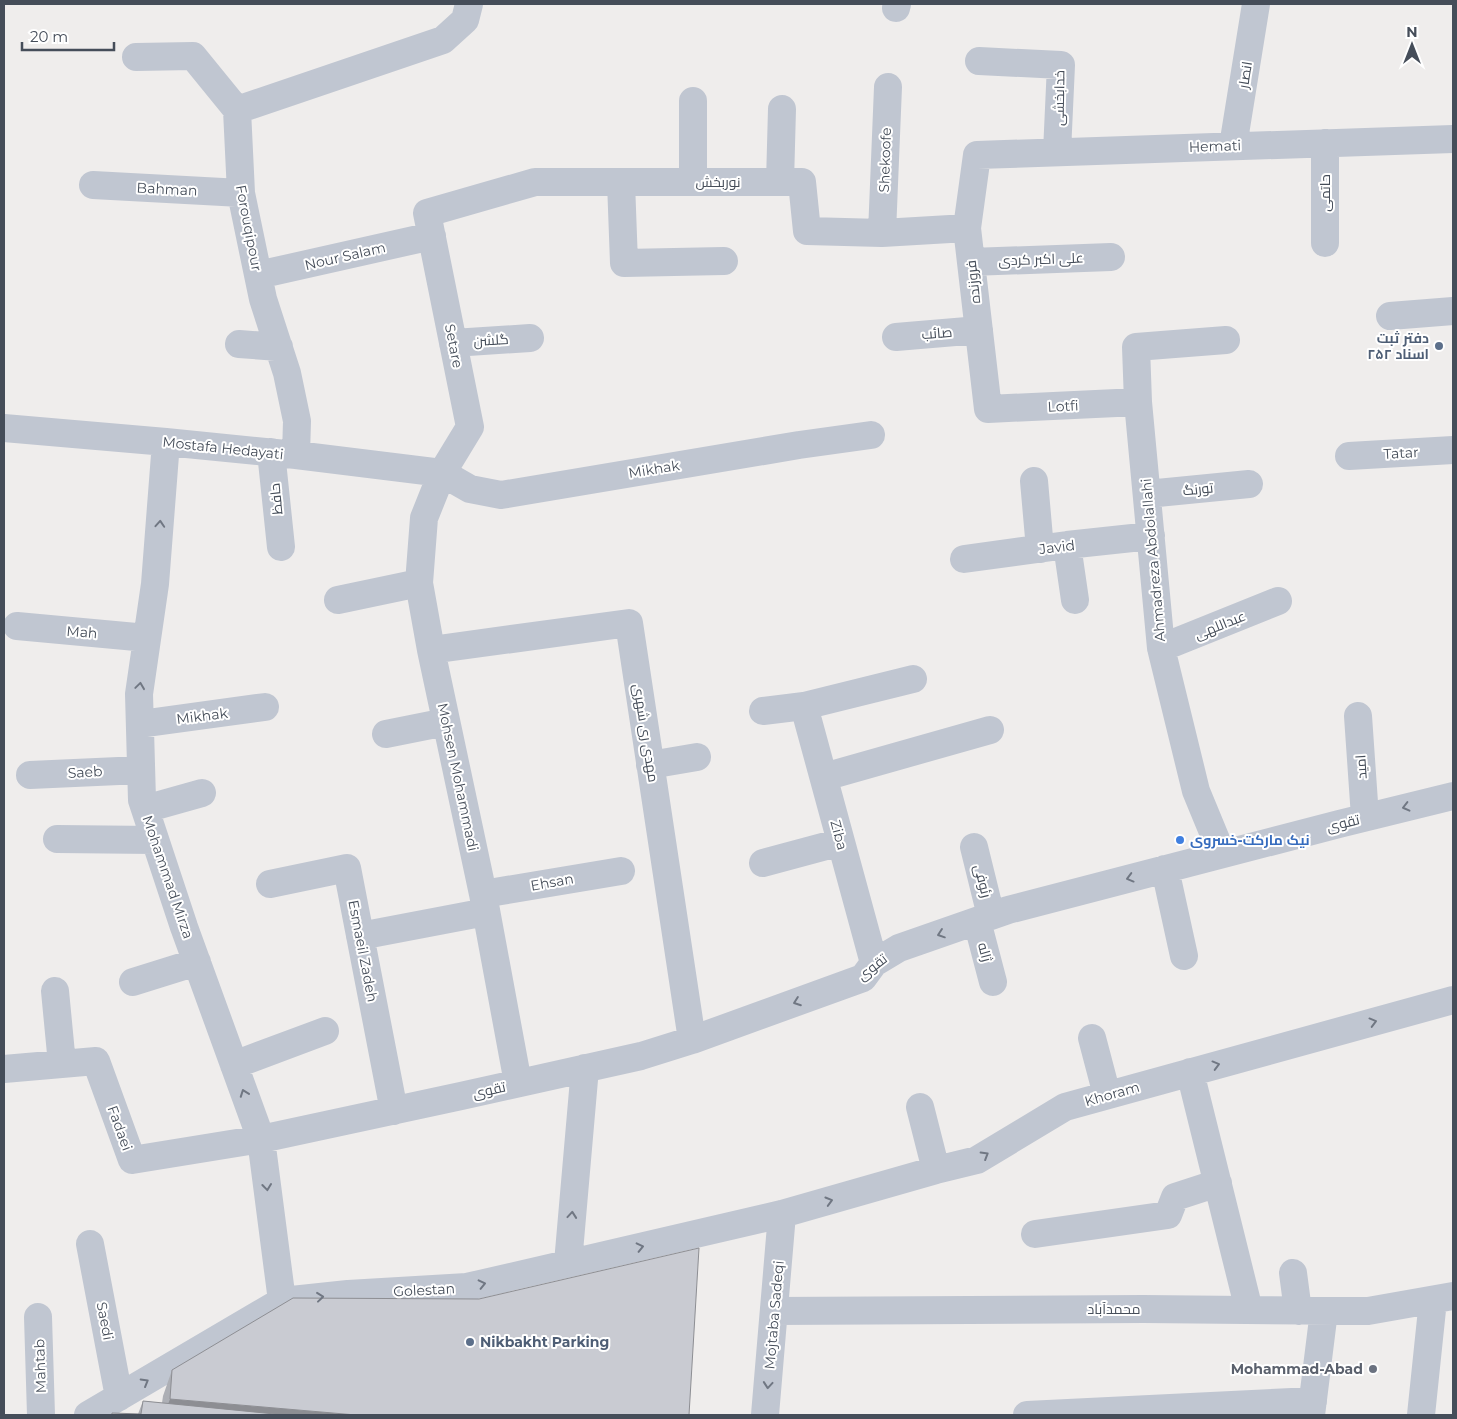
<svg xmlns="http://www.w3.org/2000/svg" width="1457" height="1419" font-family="Montserrat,Cairo,sans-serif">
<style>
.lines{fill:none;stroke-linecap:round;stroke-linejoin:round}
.minor{stroke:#c0c6d1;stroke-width:28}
.wall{fill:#adafb5}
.shaded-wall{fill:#8d8e93}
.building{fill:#c9cbd2;stroke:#8d8e93}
.oneway{stroke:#707783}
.service-dot{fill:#5c6f8a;stroke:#fff;stroke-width:2}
.shop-dot{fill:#3f7fe0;stroke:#fff;stroke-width:2}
.worship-dot{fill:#6b7280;stroke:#fff;stroke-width:2}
.labels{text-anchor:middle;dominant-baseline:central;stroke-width:4;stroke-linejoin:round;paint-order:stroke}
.street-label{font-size:14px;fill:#454d59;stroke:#fff}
.service-label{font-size:14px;font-weight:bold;fill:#4e5e75;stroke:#fff;text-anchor:end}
.shop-label{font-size:14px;font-weight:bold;fill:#366cbe;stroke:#fff;text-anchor:start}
.worship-label{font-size:14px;font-weight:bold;fill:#5b616d;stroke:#fff;text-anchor:end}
</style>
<rect width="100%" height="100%" fill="#efedec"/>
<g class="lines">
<!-- minor -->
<path class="minor" d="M896,8L897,4
M136,57L193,56L237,110
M979,61L1061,65L1057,152
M1325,143V243
M1233,146L1256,4
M621,182L624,263L724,261
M693,182V101
M780,182L782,109
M93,185L241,193
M882,233L888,87
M971,262L1111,257
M258,275L432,236
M1390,316L1453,311
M896,337L979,330
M453,343L530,338
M239,344L279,347
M1138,402L988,409L967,228L977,155L1453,139
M4,428L166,442L296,455L442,473L470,489L501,495L799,445L871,435
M166,442L155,584L139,694L142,800L184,927L261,1139L282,1301
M271,452L281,547
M296,455L297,421L287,373L263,299L241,193L237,110L443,40L465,20L469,4
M1349,456L1453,450
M1034,481L1040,549
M1147,494L1249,484
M1067,545L1075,600
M964,559L1067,545L1151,536
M338,600L419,583
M17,626L147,638
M1161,648L1278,601
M431,650L629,623L692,1040
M804,706L874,963
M763,711L804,706L913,679
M1358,716L1365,817
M140,724L265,707
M386,734L446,722
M650,765L697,757
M30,775L141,770
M824,777L990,730
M145,809L202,793
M57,839L155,840
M974,847L991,916
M1222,854L1196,791L1161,648L1138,402L1136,347L1226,340
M763,863L841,842
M1165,869L1184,956
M270,884L347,868L394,1111
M483,894L621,871
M977,921L993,982
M360,936L486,912
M133,982L197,962
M55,991L62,1064
M1092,1038L1107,1095
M234,1065L325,1031
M4,1069L96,1061L132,1160L261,1139L461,1096L641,1056L692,1040L863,978L874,963L899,948L1008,910L1339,824L1453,796
M1190,1072L1249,1310
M518,1083L483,894L431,650L419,583L424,518L442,473L470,427L427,213L535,182H802L807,231L882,233L967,228
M920,1107L936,1170
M1035,1234L1168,1215L1175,1197L1218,1183
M90,1244L119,1397
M568,1263L585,1068
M1293,1273L1298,1311
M774,1311L1143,1309L1368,1311L1453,1296
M38,1317L41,1415
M88,1415L282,1301L348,1294L467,1287L782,1214L936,1170L977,1160L1065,1107L1453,1000
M765,1415L782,1214
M1027,1415L1313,1401
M1311,1415L1324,1311
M1421,1415L1433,1300"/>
</g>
<!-- wall -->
<path class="wall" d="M172,1370L689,1415H111L112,1413L138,1414L143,1401L162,1403L163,1396Z"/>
<!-- shaded-wall -->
<path class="shaded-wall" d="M170,1399L356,1415H164Z"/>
<!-- building -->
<path class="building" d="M699,1248L689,1415H356L170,1399L172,1370L293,1298L479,1299Z
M143,1401L285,1415H112V1413L141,1414Z"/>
<!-- one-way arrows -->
<defs><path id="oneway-chevron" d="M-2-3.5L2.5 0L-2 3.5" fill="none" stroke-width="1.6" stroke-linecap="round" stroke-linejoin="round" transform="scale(1.25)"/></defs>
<g class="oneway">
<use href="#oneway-chevron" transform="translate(160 524) rotate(-86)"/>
<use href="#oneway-chevron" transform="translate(140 686) rotate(-82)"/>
<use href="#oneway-chevron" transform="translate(1406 807) rotate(166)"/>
<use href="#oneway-chevron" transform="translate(1130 878) rotate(165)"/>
<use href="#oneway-chevron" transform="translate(941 934) rotate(161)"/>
<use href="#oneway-chevron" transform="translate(797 1002) rotate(160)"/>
<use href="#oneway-chevron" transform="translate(1373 1022) rotate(-15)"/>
<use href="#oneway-chevron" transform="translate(1216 1065) rotate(-15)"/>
<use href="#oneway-chevron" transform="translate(244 1093) rotate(-110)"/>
<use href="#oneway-chevron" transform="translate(985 1155) rotate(-31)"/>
<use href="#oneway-chevron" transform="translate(267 1187) rotate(83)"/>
<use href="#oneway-chevron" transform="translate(829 1201) rotate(-16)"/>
<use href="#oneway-chevron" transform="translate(572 1215) rotate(-85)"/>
<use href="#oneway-chevron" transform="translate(640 1247) rotate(-13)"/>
<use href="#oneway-chevron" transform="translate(482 1284) rotate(-13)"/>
<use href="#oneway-chevron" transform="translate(320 1297) rotate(-6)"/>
<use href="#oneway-chevron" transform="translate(145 1382) rotate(-30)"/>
<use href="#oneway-chevron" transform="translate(768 1385) rotate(95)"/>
</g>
<!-- markers -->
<g class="service-dot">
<circle cx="1439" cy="346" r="5"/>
<circle cx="470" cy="1342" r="5"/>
</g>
<circle class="shop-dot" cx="1180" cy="840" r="5"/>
<circle class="worship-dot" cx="1373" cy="1369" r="5"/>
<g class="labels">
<!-- street labels -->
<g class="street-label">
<text transform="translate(1245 75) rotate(-81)">انصار</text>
<text transform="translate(1059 98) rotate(-89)">خدابخشی</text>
<text transform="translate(1215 146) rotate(-2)">Hemati</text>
<text transform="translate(885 160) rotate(-88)">Shekoofe</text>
<text x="718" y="182">نوربخش</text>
<text transform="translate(167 189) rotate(3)">Bahman</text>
<text transform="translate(1325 193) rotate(-90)">حاتمی</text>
<text transform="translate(249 228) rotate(79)">Forouqipour</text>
<text transform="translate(345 256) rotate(-13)">Nour Salam</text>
<text transform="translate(1041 259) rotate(-2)">علی اکبر کردی</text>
<text transform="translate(973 282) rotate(-96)">فروزنده</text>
<text transform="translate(937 333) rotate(-5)">صائب</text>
<text transform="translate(491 340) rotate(-3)">گلشن</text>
<text transform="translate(454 346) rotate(79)">Setare</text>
<text transform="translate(1063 406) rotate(-3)">Lotfi</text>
<text transform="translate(223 448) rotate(6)">Mostafa Hedayati</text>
<text transform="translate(1401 453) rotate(-3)">Tatar</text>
<text transform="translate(654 469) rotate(-9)">Mikhak</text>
<text transform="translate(1198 489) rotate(-6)">تورنگ</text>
<text transform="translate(276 499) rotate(-96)">حافظ</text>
<text transform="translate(1057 547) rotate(-7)">Javid</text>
<text transform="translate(1153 560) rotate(-95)">Ahmadreza Abdolallahi</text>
<text transform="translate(1220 625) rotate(-22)">عبداللهی</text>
<text transform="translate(82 632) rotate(5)">Mah</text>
<text transform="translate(202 716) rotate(-7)">Mikhak</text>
<text transform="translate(646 733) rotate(81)">مهدی ری شهری</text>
<text transform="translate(1361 767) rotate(-94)">امید</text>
<text transform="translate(85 772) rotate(-3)">Saeb</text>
<text transform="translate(458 777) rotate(78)">Mohsen Mohammadi</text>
<text transform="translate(1343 823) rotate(-14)">تقوی</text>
<text transform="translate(839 835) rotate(75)">Ziba</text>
<text transform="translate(168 877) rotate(71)">Mohammad Mirza</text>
<text transform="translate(983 881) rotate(76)">رئوفی</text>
<text transform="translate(552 882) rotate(-10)">Ehsan</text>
<text transform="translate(363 951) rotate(79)">Esmaeil Zadeh</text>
<text transform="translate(985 952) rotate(75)">ژاله</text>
<text transform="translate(872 967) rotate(-38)">تقوی</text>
<text transform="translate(489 1090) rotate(-13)">تقوی</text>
<text transform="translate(1112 1094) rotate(-16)">Khoram</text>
<text transform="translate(120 1128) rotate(70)">Fadaei</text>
<text transform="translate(424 1290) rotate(-3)">Golestan</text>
<text x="1114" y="1309">محمدآباد</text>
<text transform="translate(774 1315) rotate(-85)">Mojtaba Sadeqi</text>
<text transform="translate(105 1321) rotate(79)">Saedi</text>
<text transform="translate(40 1366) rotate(-92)">Mahtab</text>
</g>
<!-- service labels -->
<g class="service-label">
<text x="1429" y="338">دفتر ثبت<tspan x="1429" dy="16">اسناد ۲۵۲</tspan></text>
<text x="480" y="1342" text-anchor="start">Nikbakht Parking</text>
</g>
<!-- shop labels -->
<g class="shop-label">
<text x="1190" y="840">نیک مارکت-خسروی</text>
</g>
<!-- worship labels -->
<g class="worship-label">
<text x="1363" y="1369">Mohammad-Abad</text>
</g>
</g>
<!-- border -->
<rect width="1457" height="1419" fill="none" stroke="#454d59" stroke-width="10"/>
<!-- north arrow -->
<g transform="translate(1412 45)" stroke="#ffffff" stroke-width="4" paint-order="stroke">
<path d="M0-4L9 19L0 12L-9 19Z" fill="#454d59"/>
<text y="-8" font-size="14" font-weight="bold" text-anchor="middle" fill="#454d59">N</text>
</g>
<!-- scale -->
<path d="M22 42v8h92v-8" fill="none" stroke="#454d59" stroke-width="2.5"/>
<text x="30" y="42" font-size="15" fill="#454d59" stroke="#ffffff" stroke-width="4" paint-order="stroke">20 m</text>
</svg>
